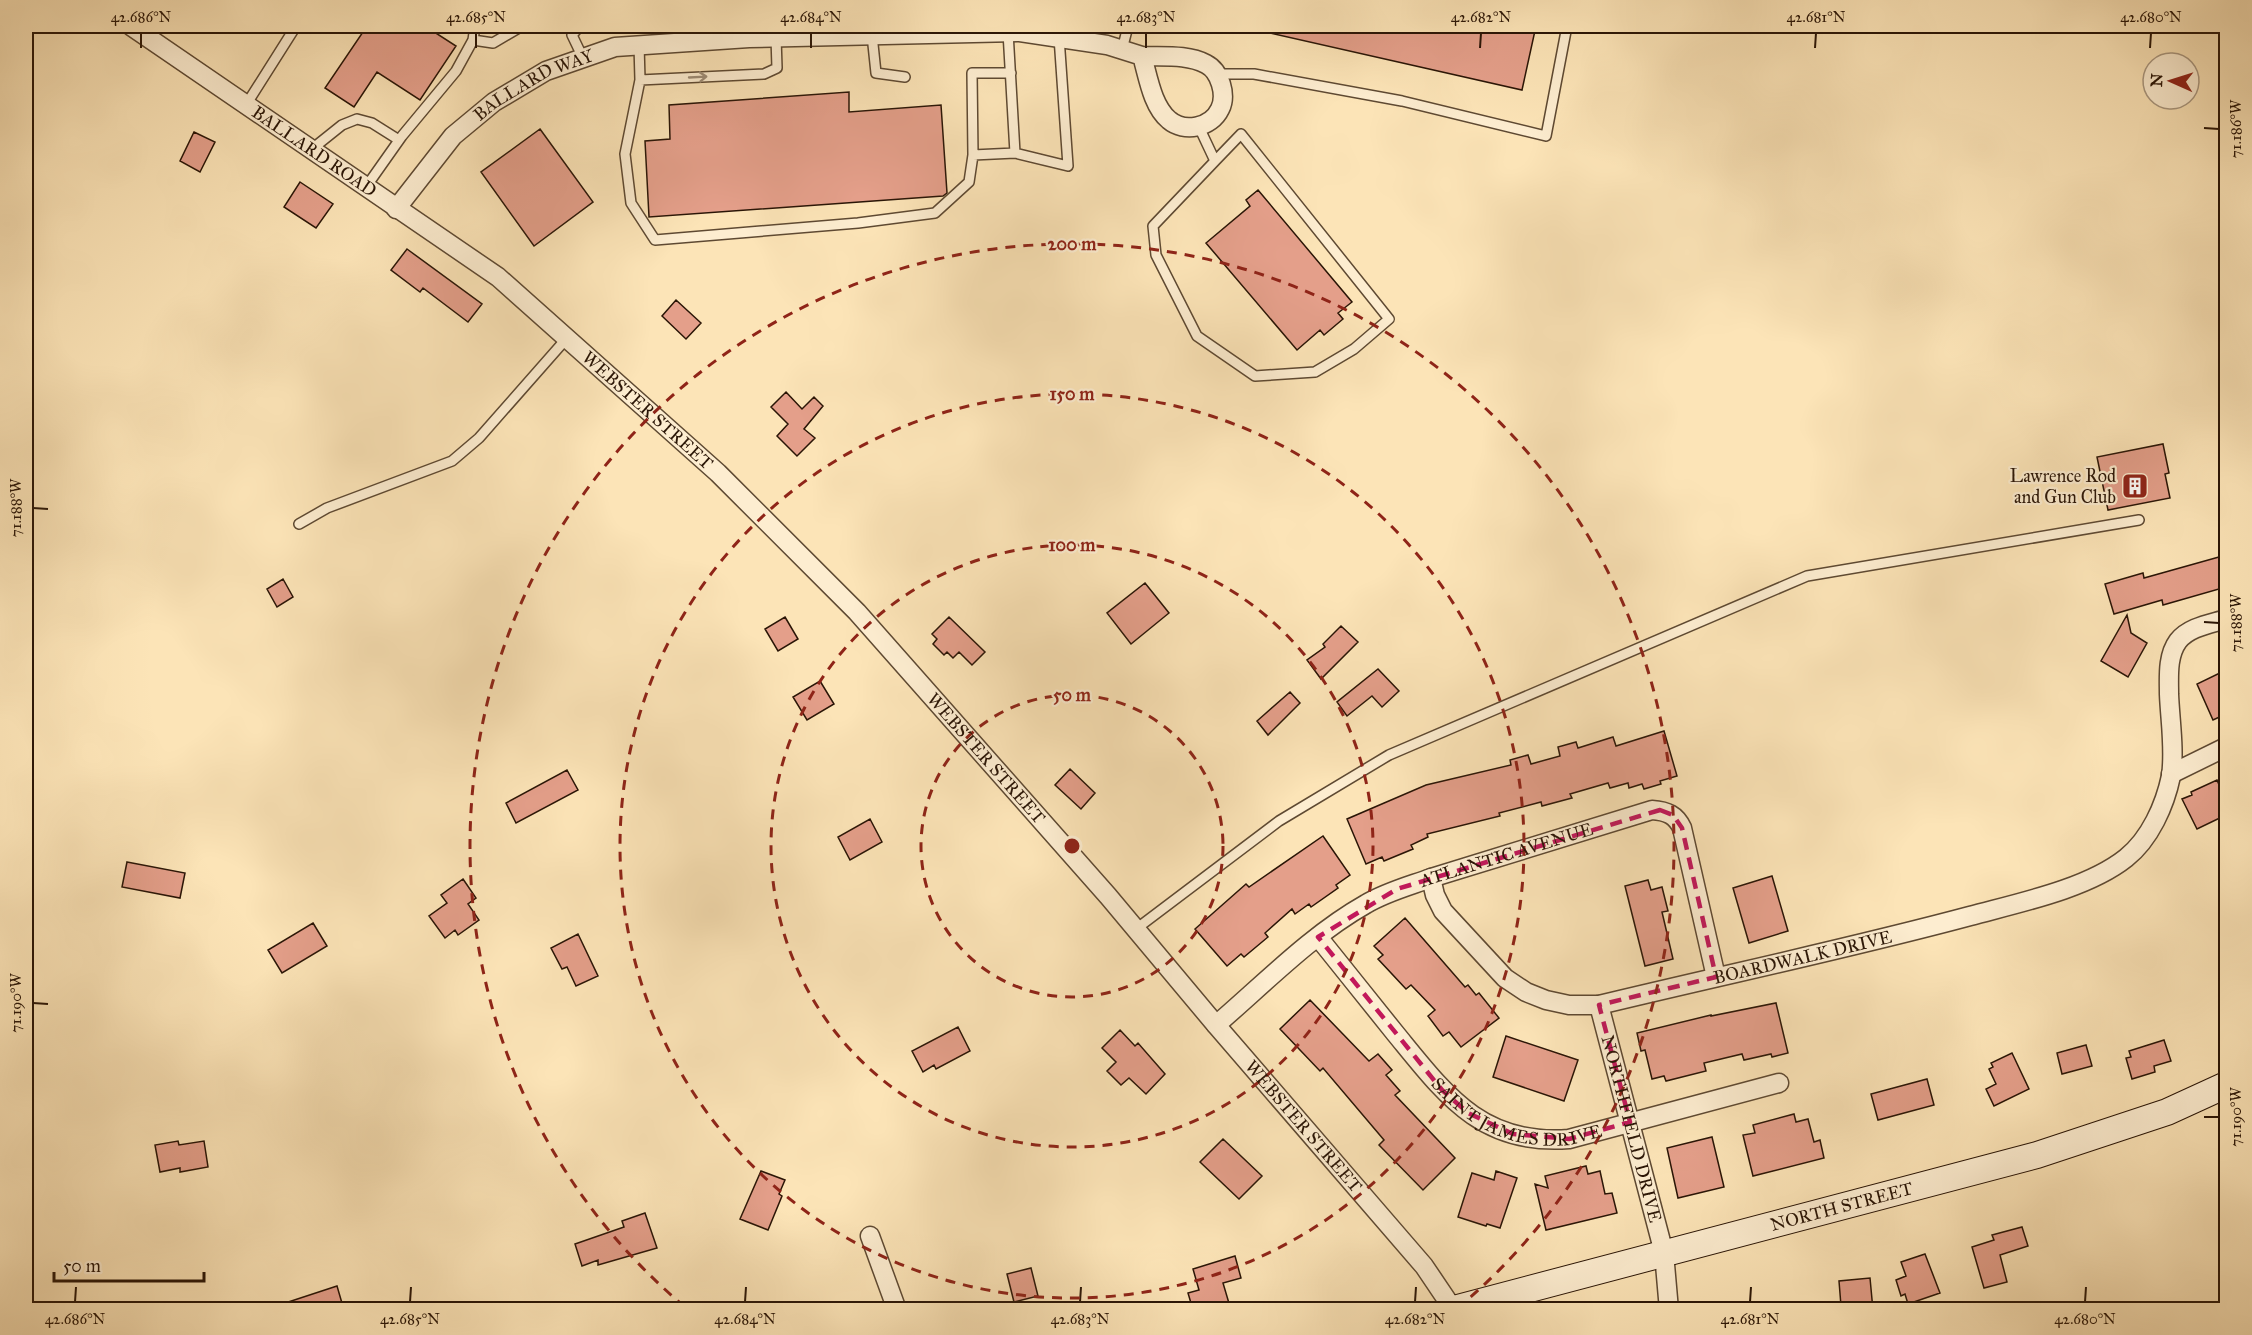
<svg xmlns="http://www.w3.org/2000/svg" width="2252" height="1335" font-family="'IM FELL Great Primer',serif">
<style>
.building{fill:#e49f8a;stroke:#2a1506;stroke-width:1.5}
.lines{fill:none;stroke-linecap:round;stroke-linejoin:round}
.service-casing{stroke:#5e4932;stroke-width:12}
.minor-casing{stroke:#5e4932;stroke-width:21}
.secondary-casing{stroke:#2a1506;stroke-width:28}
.service{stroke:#fdedd0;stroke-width:9}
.minor{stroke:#fdedd0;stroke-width:18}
.secondary{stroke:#fdedd0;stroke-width:26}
.oneway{stroke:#9e8c75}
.marked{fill:none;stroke:#c2185b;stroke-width:4.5;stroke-dasharray:12 8;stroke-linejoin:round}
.ticks{fill:none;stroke:#2a1506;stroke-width:2}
.ring{fill:none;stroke:#8f2418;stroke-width:3;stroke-dasharray:10 8}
.labels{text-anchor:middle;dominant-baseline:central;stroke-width:4.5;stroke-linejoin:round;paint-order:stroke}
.street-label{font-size:18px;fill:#2a1506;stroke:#fdedd0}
.poi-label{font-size:18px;fill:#2a1506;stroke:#fdedd0;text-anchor:end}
.centre{fill:#8f2418;stroke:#fdedd0;stroke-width:3}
.ring-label{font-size:18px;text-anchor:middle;font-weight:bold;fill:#8f2418;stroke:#fdedd0;stroke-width:4.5;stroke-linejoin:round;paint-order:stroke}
.neatline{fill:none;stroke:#2a1506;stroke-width:2}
.ticks-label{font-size:15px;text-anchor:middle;fill:#2a1506}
</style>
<rect width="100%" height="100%" fill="#fce4b7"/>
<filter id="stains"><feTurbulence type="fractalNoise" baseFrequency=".00333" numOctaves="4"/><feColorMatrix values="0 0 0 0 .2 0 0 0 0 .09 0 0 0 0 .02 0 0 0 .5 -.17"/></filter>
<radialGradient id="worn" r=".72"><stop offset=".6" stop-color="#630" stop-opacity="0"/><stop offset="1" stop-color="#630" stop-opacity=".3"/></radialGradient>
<!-- building -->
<path class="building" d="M367,26H425L456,46L420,100L377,72L354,107L325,88Z
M1267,26H1536L1522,90L1266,32Z
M849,92V112L941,105L947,193L943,196L649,217L645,141L670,139L669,105Z
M540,129L593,202L534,246L481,172Z
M194,132L215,142L200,172L180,161Z
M300,182L333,204L316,228L284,207Z
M1258,190L1352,302L1338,313L1343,319L1324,335L1320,330L1297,350L1206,243L1250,206L1246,200Z
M407,249L482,304L468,322L423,288L420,292L391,270Z
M676,300L701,323L686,339L662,316Z
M786,392L802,409L814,397L823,406L804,429L815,438L797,456L777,436L788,424L771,407Z
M2163,444L2169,473L2165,474L2170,498L2108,510L2097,457Z
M2226,555V587L2163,605L2162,600L2114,614L2105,584L2143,573L2144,578Z
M283,579L293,597L277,607L267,589Z
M1145,583L1169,613L1131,644L1107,613Z
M2127,615L2131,633L2147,643L2128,677L2101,661Z
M785,617L798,639L778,651L765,629Z
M949,617L985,652L972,665L959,652L953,658L947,652L944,655L933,644L937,639L932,634Z
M1341,626L1358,642L1321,679L1307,660L1325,647L1323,644Z
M1378,669L1399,691L1382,707L1372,696L1347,716L1337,702Z
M2226,670V714L2213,720L2197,684Z
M820,681L834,704L807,720L793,697Z
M1290,692L1300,703L1268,735L1257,721Z
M1664,731L1677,776L1660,781L1661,784L1644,789L1642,784L1629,788L1628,783L1610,788L1608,783L1570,794L1572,798L1542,806L1541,802L1499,813L1500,816L1427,834L1428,837L1411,845L1413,849L1384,861L1382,857L1366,864L1347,819L1426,785L1511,765L1510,760L1528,755L1531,764L1560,756L1558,747L1576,742L1578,748L1613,737L1616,746Z
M1070,769L1095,793L1081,809L1055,785Z
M567,770L578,790L516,823L506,803Z
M2217,780L2226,801V815L2197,829L2182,799L2192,795L2191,792Z
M870,819L882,842L850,860L838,837Z
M1323,836L1350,875L1336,885L1338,888L1311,907L1309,904L1295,914L1292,909L1265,933L1268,937L1244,957L1241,954L1227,966L1195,929L1246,884L1249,887Z
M127,862L185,873L180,898L122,887Z
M1772,876L1788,931L1749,943L1733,888Z
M463,879L476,898L468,904L479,920L458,935L455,930L445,938L429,916L447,903L441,895Z
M1648,880L1651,890L1662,887L1668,911L1662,912L1673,959L1645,966L1625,886Z
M1405,918L1465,987L1468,985L1476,995L1479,993L1499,1018L1461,1047L1449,1032L1443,1036L1428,1016L1435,1010L1411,985L1406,989L1378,959L1383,955L1374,946Z
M313,923L327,946L282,973L268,950Z
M578,934L598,976L576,986L567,967L562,969L551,948Z
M1310,1000L1369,1061L1378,1054L1392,1070L1386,1075L1400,1091L1395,1095L1455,1158L1423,1190L1379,1145L1384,1140L1323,1068L1320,1071L1280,1029Z
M1776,1003L1788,1053L1772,1057L1771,1054L1744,1060L1742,1054L1704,1063L1706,1071L1666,1081L1664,1076L1652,1079L1645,1050L1641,1051L1637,1033L1711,1015V1016Z
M958,1027L970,1051L936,1069L934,1065L923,1072L912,1051Z
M1120,1030L1135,1046L1138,1043L1165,1074L1146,1094L1129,1078L1121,1085L1107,1071L1116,1062L1102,1048Z
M1506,1036L1578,1060L1564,1101L1493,1077Z
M2164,1040L2171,1061L2154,1066L2155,1072L2132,1079L2126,1058L2131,1057L2129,1051Z
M2086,1045L2092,1066L2062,1074L2057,1053Z
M2012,1053L2029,1089L1994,1106L1986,1089L1996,1084L1989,1069L1993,1067L1991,1063Z
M1927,1079L1934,1105L1878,1120L1871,1094Z
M1794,1114L1796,1122L1808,1119L1814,1142L1820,1140L1824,1158L1753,1176L1743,1135L1755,1133L1753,1125Z
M1712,1137L1724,1187L1678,1198L1667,1148Z
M1223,1139L1262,1176L1239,1199L1200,1162Z
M178,1141L179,1145L204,1141L208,1167L180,1172V1168L160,1172L155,1145Z
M1586,1166L1588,1174L1600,1171L1605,1194L1612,1193L1617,1213L1546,1230L1535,1184L1548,1188L1545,1176Z
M761,1171L785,1180L779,1194L782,1196L768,1230L740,1219Z
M1496,1171L1517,1178L1500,1228L1487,1224L1486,1226L1458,1217L1472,1173L1494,1180Z
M645,1213L657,1248L598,1265V1260L582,1266L575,1244L624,1227L622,1221Z
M2022,1227L2028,1246L2000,1255L2007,1282L1984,1288L1972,1247L1994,1240L1992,1235Z
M1925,1254L1940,1293L1908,1304L1905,1294L1901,1296L1896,1280L1906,1276L1901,1262Z
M1235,1256L1241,1278L1223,1283L1231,1310H1193L1188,1293L1199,1290L1193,1269Z
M1031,1268L1038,1296L1014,1302L1007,1274Z
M1870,1278L1873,1310H1856V1304L1841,1306L1839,1281Z
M337,1286L344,1310H277L276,1306Z"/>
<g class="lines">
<defs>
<path id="service" d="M475,26L473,40L493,43L522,26
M580,26L572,35L583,58
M1080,26V41
M1008,32L1015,153L973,155L972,73H1011
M872,35L876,73L905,77
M639,45L640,80L625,154L631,203L655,240L858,223L935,213L969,182L973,155
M1122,50L1128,26
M1218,74H1254L1402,101L1546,136L1567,26
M640,80L764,74L777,68L776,37
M246,105L296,26
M1199,127L1215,161L1153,226L1156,255L1197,336L1255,376L1315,372L1354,349L1389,319L1241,134L1215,161
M312,149L342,125L357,119L372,123L399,140
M1015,153L1068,166L1059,37
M366,187L402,136L456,71L473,40
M299,524L327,508L452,461L479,438L567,338
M1136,929L1279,821L1389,755L1807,576L2139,520"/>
<g id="minor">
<path id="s1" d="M131,26L498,277L718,473L857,612L1108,896L1216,1025L1424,1266L1453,1309"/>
<path id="s2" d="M396,209L453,136L494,102L546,71L615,47L749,38L1020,32L1107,45L1142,56C1148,76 1152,106 1169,120C1184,133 1211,128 1220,109C1227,95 1220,71 1206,64C1187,54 1163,57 1142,56"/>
<path d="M2171,774L2226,747"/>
<path id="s3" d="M1431,878L1435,895L1443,911L1505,978L1526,992L1546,1000L1569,1005H1599C1723,975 1847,949 1970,916C2018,903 2087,889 2126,858C2150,839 2165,805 2171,776C2175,750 2170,720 2169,694C2169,677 2167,656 2178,641C2189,627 2210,624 2226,619"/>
<path id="s4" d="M1318,937C1344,969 1369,1001 1395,1033C1445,1094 1481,1146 1569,1139L1779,1083"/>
<path id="s5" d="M1599,1005L1664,1253L1669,1310"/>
<path id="s6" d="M1216,1025C1264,984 1311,935 1366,904C1386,892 1409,886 1431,878L1652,810C1667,811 1676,815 1682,828L1716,977"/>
<path d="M870,1236L897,1310"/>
</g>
<g id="secondary">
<path id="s7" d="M1450,1310L2037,1155L2167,1112L2226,1085"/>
</g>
</defs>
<!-- service casing -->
<use href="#service" class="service-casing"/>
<!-- minor casing -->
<use href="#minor" class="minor-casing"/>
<!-- secondary casing -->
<use href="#secondary" class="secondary-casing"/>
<!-- service -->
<use href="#service" class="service"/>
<!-- minor -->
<use href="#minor" class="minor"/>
<!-- secondary -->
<use href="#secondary" class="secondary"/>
</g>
<!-- one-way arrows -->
<defs><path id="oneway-shaft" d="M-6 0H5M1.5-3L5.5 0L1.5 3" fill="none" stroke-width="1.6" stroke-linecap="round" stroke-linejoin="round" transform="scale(1.5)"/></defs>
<use class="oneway" href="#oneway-shaft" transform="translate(698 77) rotate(-3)"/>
<!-- marked area -->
<path class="marked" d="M1660,810L1673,815L1682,828L1716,977L1599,1005L1630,1122L1569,1139L1513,1134L1468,1113L1442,1090L1318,937L1397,889Z"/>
<!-- ticks -->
<path class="ticks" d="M141,48V33M476,48V33M811,48V33M1146,48V33M1480,48L1481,33M1815,48L1816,33M2150,48L2151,33M2204,128L2219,129M33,508L48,509M2204,622L2219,623M33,1003L48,1004M2204,1117H2219M75,1302L76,1287M410,1302L411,1287M745,1302L746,1287M1080,1302L1081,1287M1415,1302L1416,1287M1750,1302L1751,1287M2085,1302L2086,1287"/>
<!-- distance rings -->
<g class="ring">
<circle cx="1072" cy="846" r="151"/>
<circle cx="1072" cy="846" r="301"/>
<circle cx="1072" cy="846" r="452"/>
<path d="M685 1307A602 602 0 1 1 1459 1307"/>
</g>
<!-- icons -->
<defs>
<symbol id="building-square" viewBox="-11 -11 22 22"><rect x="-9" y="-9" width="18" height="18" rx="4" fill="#8f2418" stroke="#fdedd0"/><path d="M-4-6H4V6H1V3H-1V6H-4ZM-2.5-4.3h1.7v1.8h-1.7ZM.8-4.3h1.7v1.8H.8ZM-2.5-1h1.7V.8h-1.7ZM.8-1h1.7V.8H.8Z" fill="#fff"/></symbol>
</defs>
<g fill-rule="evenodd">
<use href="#building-square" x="2120" y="471" width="30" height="30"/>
</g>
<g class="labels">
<!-- street labels -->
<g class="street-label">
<text stroke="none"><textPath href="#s2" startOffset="189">BALLARD WAY</textPath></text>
<text stroke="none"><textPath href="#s1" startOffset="222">BALLARD ROAD</textPath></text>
<text stroke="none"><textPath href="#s1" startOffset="645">WEBSTER STREET</textPath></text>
<text stroke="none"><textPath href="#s1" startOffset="1131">WEBSTER STREET</textPath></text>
<text stroke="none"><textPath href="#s6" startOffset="342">ATLANTIC AVENUE</textPath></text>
<text stroke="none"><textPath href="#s3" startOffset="436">BOARDWALK DRIVE</textPath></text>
<text stroke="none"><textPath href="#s4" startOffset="278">SAINT JAMES DRIVE</textPath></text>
<text stroke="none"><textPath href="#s1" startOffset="1617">WEBSTER STREET</textPath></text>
<text stroke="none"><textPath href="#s5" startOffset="128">NORTHFIELD DRIVE</textPath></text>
<text stroke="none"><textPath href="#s7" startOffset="405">NORTH STREET</textPath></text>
</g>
<!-- poi labels -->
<g class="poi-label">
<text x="2116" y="476">Lawrence Rod<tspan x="2116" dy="21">and Gun Club</tspan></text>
</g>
</g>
<circle cx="1072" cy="846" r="9" class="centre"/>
<g class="ring-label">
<text x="1072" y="250">200 m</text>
<text x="1072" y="400">150 m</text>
<text x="1072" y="551">100 m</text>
<text x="1072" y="701">50 m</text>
</g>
<!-- margin -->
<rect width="2252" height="1335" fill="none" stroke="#fce4b7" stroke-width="66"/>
<!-- north arrow -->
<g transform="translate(2171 81) rotate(273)"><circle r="28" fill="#fdedd0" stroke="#a9977f" stroke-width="1.5"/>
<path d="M0-4.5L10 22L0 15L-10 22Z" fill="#8f2418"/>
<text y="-9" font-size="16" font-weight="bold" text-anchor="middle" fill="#2a1506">N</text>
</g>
<!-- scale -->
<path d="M54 1272v9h150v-9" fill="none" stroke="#2a1506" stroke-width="3"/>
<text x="63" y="1272" font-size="18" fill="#2a1506" stroke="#fdedd0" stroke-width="4.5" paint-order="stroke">50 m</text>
<rect x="33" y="33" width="2186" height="1269" class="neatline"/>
<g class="ticks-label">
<text x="141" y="22">42.686°N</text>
<text x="476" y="22">42.685°N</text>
<text x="811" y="22">42.684°N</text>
<text x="1146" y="22">42.683°N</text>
<text x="1481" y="22">42.682°N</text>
<text x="1816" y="22">42.681°N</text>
<text x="2151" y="22">42.680°N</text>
<text transform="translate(2236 129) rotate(-90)" y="5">71.186°W</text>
<text transform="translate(16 508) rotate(-90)" y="5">71.188°W</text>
<text transform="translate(2236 623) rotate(-90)" y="5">71.188°W</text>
<text transform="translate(16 1003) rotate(-90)" y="5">71.190°W</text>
<text transform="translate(2236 1117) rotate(-90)" y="5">71.190°W</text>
<text x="75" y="1324">42.686°N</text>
<text x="410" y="1324">42.685°N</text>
<text x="745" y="1324">42.684°N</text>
<text x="1080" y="1324">42.683°N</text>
<text x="1415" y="1324">42.682°N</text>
<text x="1750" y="1324">42.681°N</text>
<text x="2085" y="1324">42.680°N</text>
</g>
<rect width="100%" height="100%" filter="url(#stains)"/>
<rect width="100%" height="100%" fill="url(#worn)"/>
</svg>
